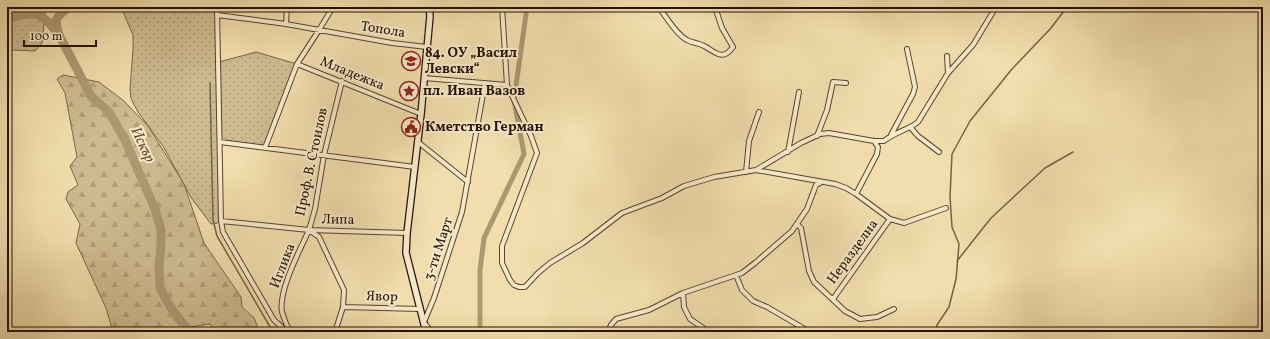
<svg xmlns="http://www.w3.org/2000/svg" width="1270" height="339" font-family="Vollkorn,serif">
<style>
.green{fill:url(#green-dots);stroke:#7a6648}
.forest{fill:url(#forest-firs);stroke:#7a6648}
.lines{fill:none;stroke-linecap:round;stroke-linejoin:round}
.stream{stroke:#766244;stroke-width:1.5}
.canal{stroke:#ac9872;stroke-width:5}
.river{stroke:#ac9872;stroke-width:9}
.street-casing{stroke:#58452b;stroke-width:6}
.secondary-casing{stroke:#251200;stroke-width:8}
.street{stroke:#f6e9ca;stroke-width:4}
.secondary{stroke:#f6e9ca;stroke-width:5.5}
.labels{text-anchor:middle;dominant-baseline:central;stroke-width:4;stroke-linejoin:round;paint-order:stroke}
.street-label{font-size:14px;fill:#251200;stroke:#f6e9ca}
.poi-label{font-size:14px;font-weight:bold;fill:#251200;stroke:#f6e9ca;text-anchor:start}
.water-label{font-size:15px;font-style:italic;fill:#624e33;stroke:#f6e9ca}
</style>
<defs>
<pattern id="green-dots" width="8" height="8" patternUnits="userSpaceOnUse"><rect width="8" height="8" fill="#ceba90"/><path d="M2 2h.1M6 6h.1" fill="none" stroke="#b19f7a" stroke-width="1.8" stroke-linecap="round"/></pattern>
<pattern id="forest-firs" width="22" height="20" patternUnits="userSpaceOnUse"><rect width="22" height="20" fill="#ceba90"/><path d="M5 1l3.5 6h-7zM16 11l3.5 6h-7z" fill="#b19f7a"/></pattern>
</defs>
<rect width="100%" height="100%" fill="#f1ddad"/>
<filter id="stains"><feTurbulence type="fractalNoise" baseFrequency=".005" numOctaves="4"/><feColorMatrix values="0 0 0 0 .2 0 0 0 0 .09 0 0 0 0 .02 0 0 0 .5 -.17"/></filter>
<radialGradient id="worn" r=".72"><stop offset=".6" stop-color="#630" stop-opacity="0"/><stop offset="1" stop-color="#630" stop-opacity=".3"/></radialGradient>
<!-- green -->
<path class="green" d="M7,7H46L42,43L35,51L10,50L7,48Z
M121,7H217L219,62L256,52L297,64L265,148L220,143L221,221L217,223L211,224L192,199L163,146L138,112L131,99L130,89L133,49V35Z"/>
<!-- forest -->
<path class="forest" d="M63,75L99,82L124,101L148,126L184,184L204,243L241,297L242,307L254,318L260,332H216L210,324L183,328V332H113L106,308L76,243L80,224L66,199L68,192L78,185L70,166L77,157L65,93L57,79Z"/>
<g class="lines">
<!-- stream -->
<path class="stream" d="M210,83L213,220L217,236L273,332
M957,261L991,218L1045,168L1073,152
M936,332L937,325L949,307L956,279L959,244L952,227L950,197L952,154L970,121L1012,69L1051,28L1067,7"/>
<!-- canal -->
<path class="canal" d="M480,332V270L484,238L524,154L514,100L527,7"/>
<!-- river -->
<path class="river" d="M7,19L25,14H37L47,21L58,33L91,96L109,112L125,140L155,209L161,230V246L159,266L160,288L171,308L183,324L191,332
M58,32C54,15 57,19 68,7"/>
<defs>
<path id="street" d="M217,7L221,221L223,232L274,320L287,332
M502,7L507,85L531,136L537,153L502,246V263L510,280L514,285L519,287H525L538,273L550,263L583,243L622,213L662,198L684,186L714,177L756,170L801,143L820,134L829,133L874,141H884C895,132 908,130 918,122L948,73L947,56
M659,7C665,16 677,35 687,40C692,43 699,43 704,46C716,52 722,62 733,47L722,28L716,10
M217,15L286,24L392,43L427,47
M286,24L287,7
M297,64L421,114
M948,73L973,45L996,7
M424,78L507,85
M911,128L918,136L939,152
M891,135L913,94L915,87L907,49
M817,136L827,110L833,82L846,83
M220,142L415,167
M418,142L468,182
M265,148L297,64L319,30L333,7
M788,152L799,92
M756,170L835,184L846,188L856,194L890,219L904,223L946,208
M746,172L749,141L759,112
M856,194L877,154L878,147L874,141
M221,221L309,230L407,233
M797,224L801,228L809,271L814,282L845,311L860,319L877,317L894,309
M736,275L742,290L753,301L767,307L810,332
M683,293L684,307L690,319L709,332
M833,299L890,219
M343,307L420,309
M290,332C287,326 284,319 282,312C278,291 300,250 309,230
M335,332L343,307L344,290L319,237L309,230L315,209L324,155L342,81
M431,332L424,322L434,298L462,212L485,83
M608,332L611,325L616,319L649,310L683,293L742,273L755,263L792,231L807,209L816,185L820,183"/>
<path id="secondary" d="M426,332L406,253L407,233L421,114L430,16L429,7"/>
</defs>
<!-- street casing -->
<use href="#street" class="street-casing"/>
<!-- secondary casing -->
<use href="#secondary" class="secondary-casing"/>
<!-- street -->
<use href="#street" class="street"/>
<!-- secondary -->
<use href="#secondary" class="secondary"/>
</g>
<!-- icons -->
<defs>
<symbol id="school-ring" viewBox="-11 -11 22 22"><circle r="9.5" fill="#f6e9ca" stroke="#8f2418" stroke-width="1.5"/><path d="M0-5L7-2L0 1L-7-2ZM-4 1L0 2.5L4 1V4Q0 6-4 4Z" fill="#8f2418"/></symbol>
<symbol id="sight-ring" viewBox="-11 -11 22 22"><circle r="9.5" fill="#f6e9ca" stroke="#8f2418" stroke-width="1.5"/><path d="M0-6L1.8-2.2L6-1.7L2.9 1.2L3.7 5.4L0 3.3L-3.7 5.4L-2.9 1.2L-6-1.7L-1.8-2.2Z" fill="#8f2418"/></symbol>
<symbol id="civic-ring" viewBox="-11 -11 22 22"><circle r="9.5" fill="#f6e9ca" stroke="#8f2418" stroke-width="1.5"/><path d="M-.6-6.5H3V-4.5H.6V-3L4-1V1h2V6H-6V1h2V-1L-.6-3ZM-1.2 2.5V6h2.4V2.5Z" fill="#8f2418"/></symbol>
</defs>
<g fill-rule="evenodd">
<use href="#school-ring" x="400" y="50" width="22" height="22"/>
<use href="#sight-ring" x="398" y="80" width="22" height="22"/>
<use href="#civic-ring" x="400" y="116" width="22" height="22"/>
</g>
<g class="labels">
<!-- street labels -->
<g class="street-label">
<text transform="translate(383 30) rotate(9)">Топола</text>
<text transform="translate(352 74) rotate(22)">Младежка</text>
<text transform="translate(312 162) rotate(-78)">Проф. В. Стоилов</text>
<text transform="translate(338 220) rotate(1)">Липа</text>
<text transform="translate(439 249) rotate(-72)">3-ти Март</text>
<text transform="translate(853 252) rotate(-54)">Неразделна</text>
<text transform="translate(283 266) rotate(-69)">Иглика</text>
<text transform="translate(382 297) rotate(2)">Явор</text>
</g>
<!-- poi labels -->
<g class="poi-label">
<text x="425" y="53">84. ОУ „Васил<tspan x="425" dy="16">Левски“</tspan></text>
<text x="423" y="91">пл. Иван Вазов</text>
<text x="425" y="127">Кметство Герман</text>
</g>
<!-- water labels -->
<g class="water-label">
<text transform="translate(142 145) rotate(65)">Искър</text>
</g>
</g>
<!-- margin -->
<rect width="1270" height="339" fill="none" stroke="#f1ddad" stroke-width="24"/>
<rect x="8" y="8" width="1254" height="323" fill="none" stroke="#251200" stroke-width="2"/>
<rect x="12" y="12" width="1246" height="315" fill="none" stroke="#251200"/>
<!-- scale -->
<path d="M24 40v6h72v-6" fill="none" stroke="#251200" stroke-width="2"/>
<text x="30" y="40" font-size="12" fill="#251200" stroke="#f6e9ca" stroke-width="3" paint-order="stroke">100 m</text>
<rect width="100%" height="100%" filter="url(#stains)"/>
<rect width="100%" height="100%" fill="url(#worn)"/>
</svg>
